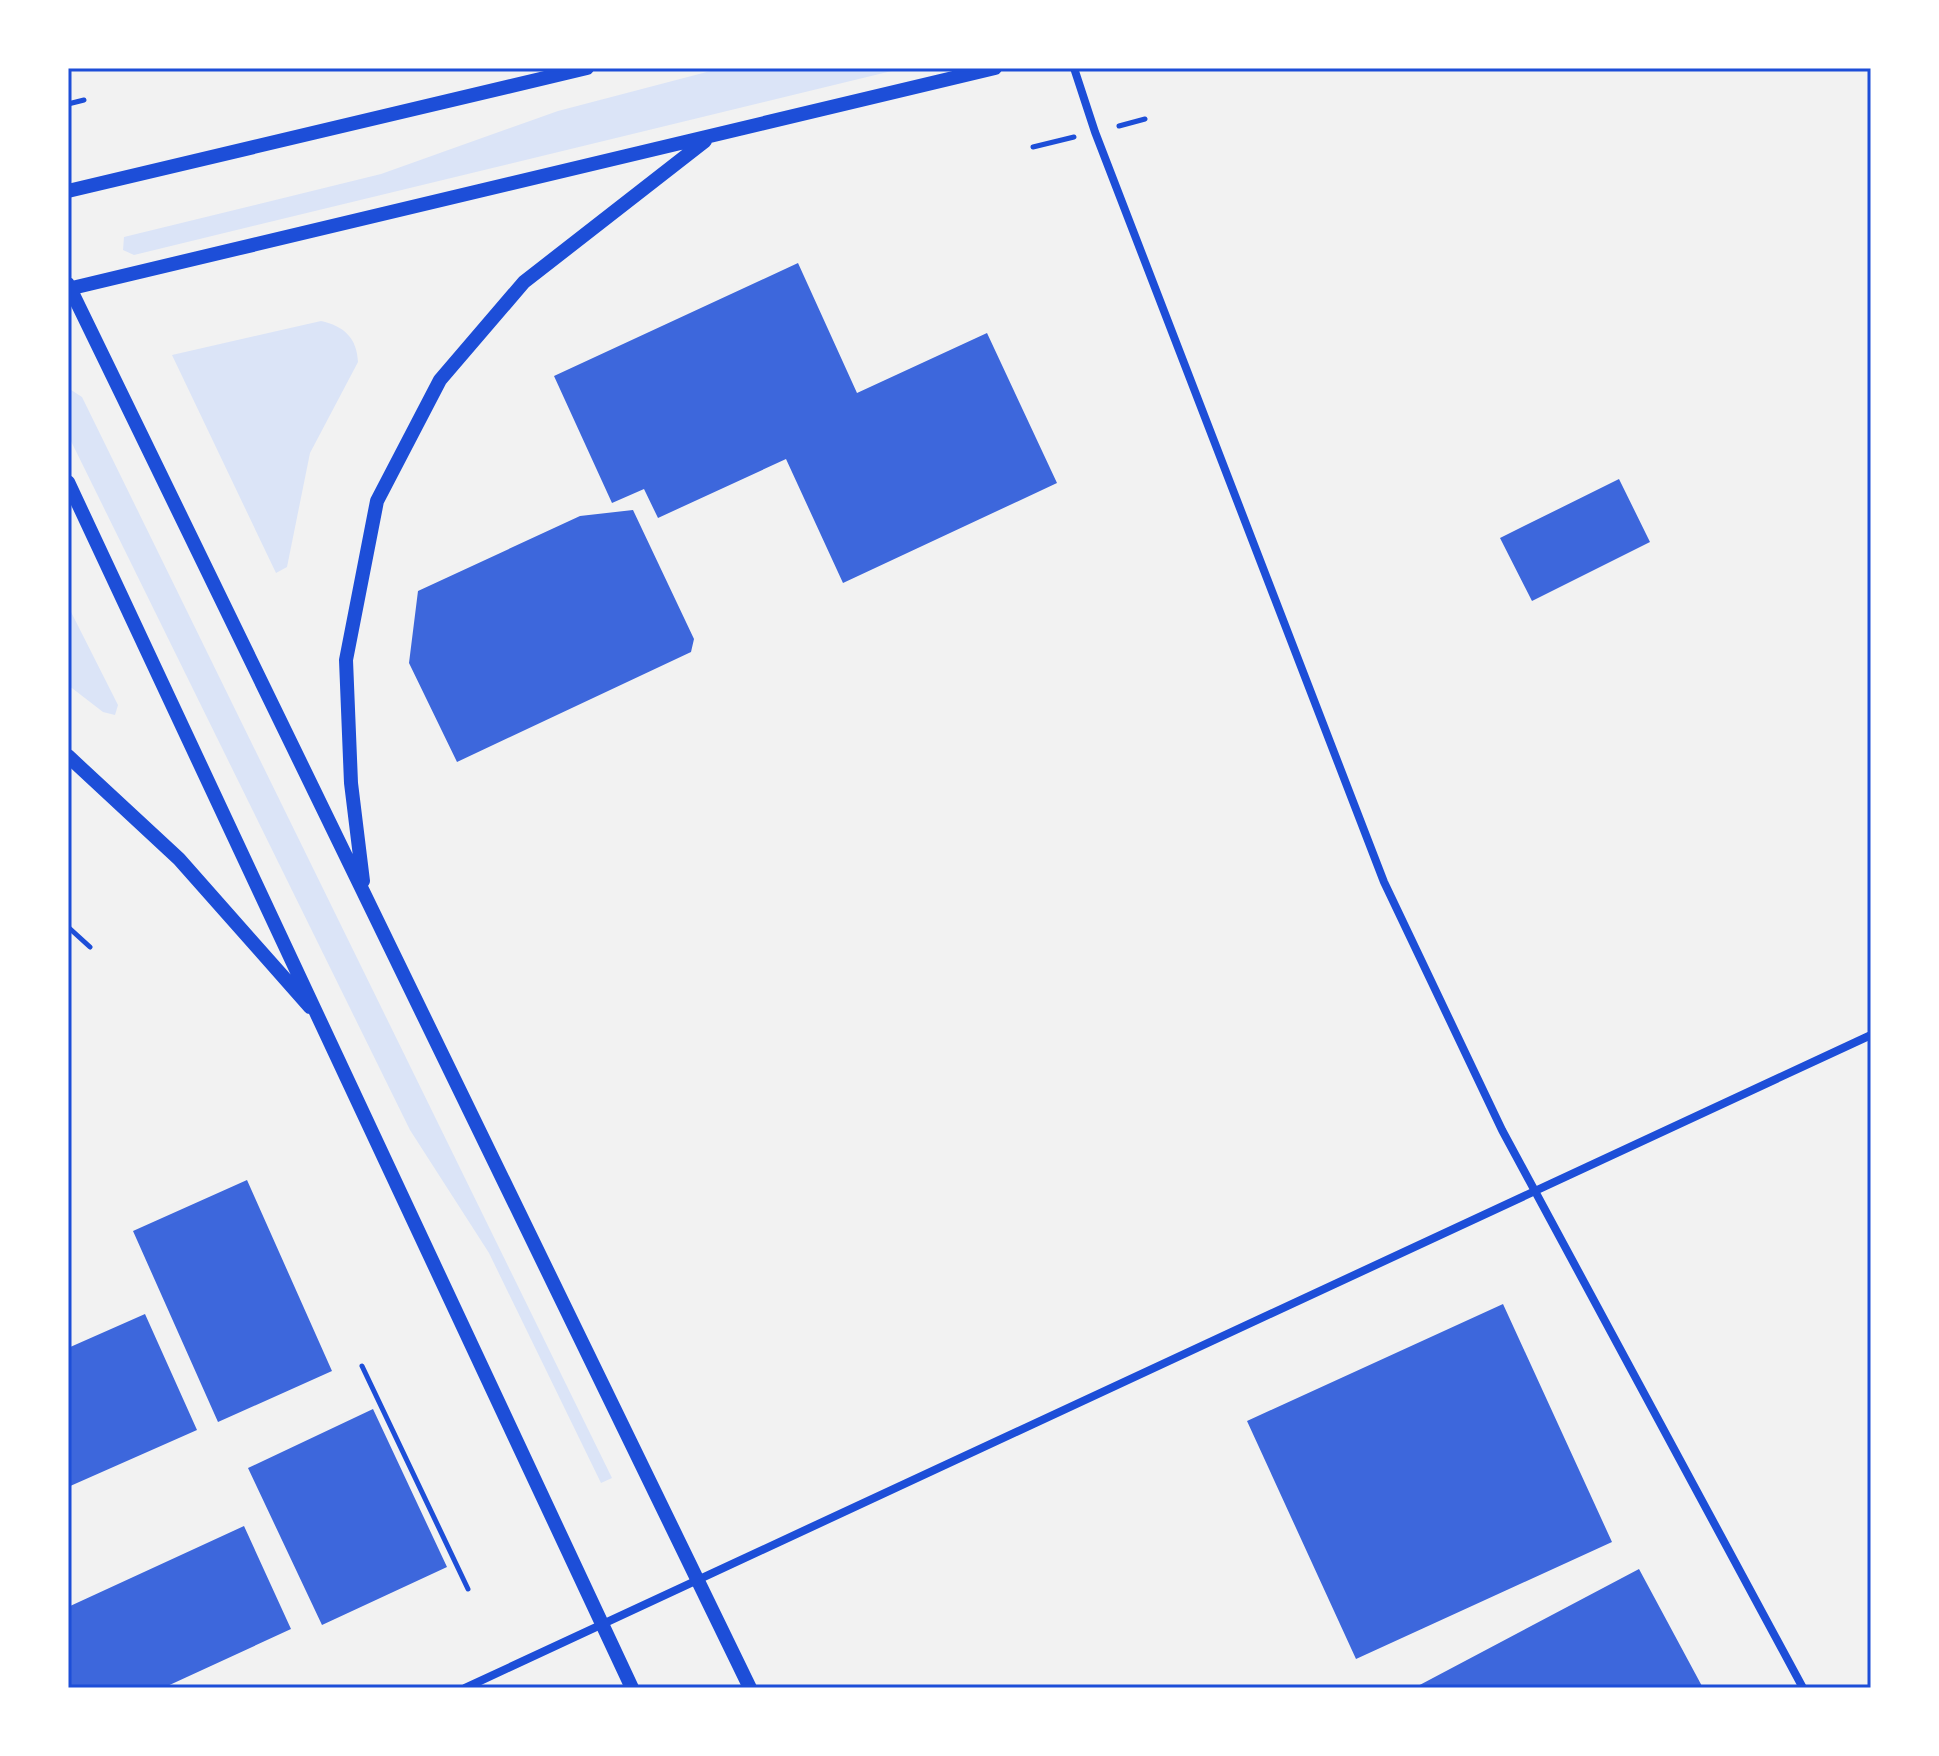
<svg xmlns="http://www.w3.org/2000/svg" width="1939" height="1756" font-family="'Crimson Pro',serif">
<style>
.green{fill:#dbe4f7}
.building{fill:#3d67dc}
.lines{fill:none;stroke-linecap:round;stroke-linejoin:round}
.path{stroke:#1d4ed8;stroke-width:5}
.minor{stroke:#1d4ed8;stroke-width:8}
.tertiary{stroke:#1d4ed8;stroke-width:14}
.neatline{fill:none;stroke:#1d4ed8;stroke-width:3}
</style>
<rect width="100%" height="100%" fill="#f2f2f2"/>
<!-- green -->
<path class="green" d="M722,68H904L134,255L123,250L124,237L381,174L558,111Z
M321,321C344,326 357,338 358,362L310,453L287,567L276,573L172,355Z
M68,388L82,397L612,1478L601,1483L489,1253L410,1130L68,435Z
M68,606L118,705L115,715L103,712L68,685Z"/>
<!-- building -->
<path class="building" d="M798,263L857,393L987,333L1057,483L843,583L786,459L658,518L644,489L612,503L554,376Z
M1619,479L1650,542L1532,601L1500,538Z
M633,510L694,639L691,652L457,762L409,663L418,591L580,516Z
M247,1180L332,1371L218,1422L133,1231Z
M1503,1304L1612,1542L1356,1659L1247,1421Z
M145,1314L197,1430L68,1487V1348Z
M373,1409L447,1567L322,1625L248,1468Z
M244,1526L291,1629L163,1688H68V1607Z
M1639,1569L1703,1688H1414Z"/>
<g class="lines">
<!-- path -->
<path class="path" d="M68,104L84,100
M1119,126L1145,119
M1033,147L1074,137
M68,927L90,947
M362,1366L468,1589"/>
<!-- minor -->
<path class="minor" d="M1074,68L1095,132L1384,882L1502,1130L1803,1688
M465,1688L1871,1035"/>
<!-- tertiary -->
<path class="tertiary" d="M68,191L587,68
M68,284L750,1688
M68,289L995,68
M68,482L632,1688
M68,756L179,859L310,1007
M363,881L351,783L346,660L377,501L440,380L524,282L705,141"/>
</g>
<!-- border -->
<rect width="1939" height="1756" fill="none" stroke="#ffffff" stroke-width="140"/>
<rect x="70" y="70" width="1799" height="1616" class="neatline"/>
</svg>
